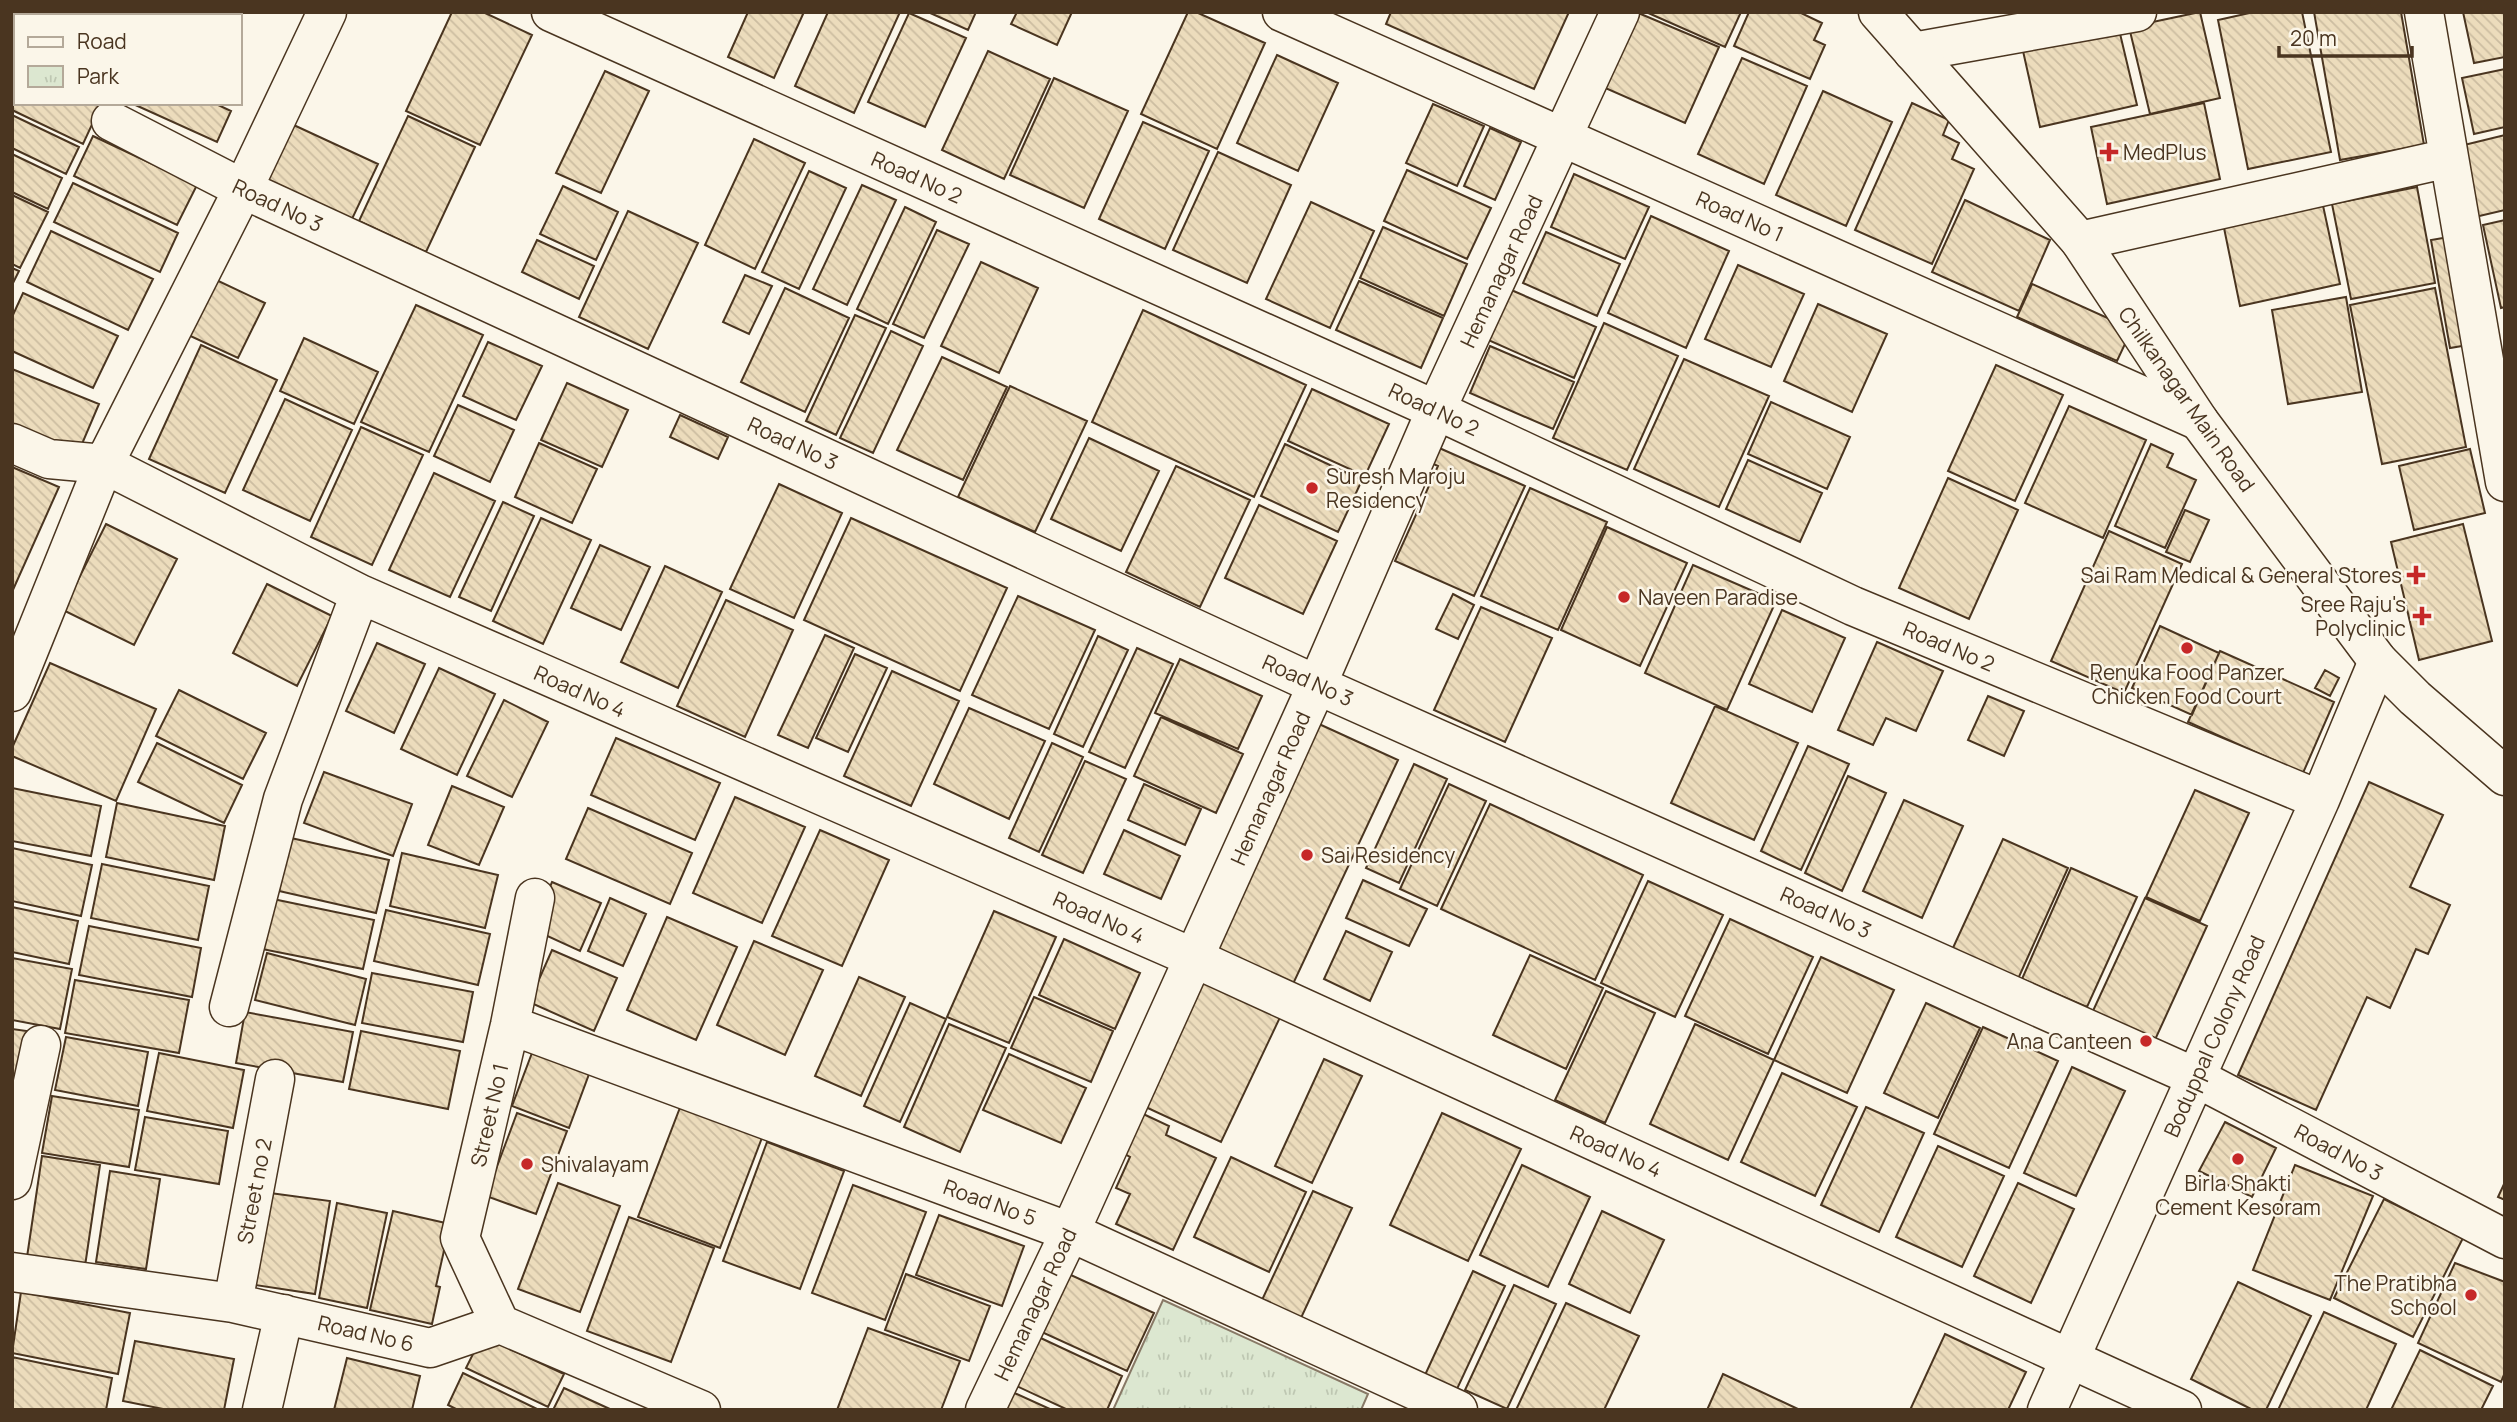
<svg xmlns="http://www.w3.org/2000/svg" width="2517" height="1422" font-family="Manrope,sans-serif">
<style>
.park{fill:url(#park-tufts);stroke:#887966;stroke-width:2}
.building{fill:url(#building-back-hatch);stroke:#4a3520;stroke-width:2}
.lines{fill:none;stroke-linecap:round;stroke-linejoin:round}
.minor-casing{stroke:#4a3520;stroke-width:41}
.major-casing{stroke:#4a3520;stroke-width:41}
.minor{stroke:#fbf6e9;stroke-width:38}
.major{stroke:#fbf6e9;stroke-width:38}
.poi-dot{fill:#c62828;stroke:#fbf6e9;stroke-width:2.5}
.labels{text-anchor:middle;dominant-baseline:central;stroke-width:5;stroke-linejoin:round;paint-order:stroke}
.poi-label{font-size:21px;fill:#4a3520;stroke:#fbf6e9;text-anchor:start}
.street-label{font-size:21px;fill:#4a3520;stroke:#fbf6e9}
</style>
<defs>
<pattern id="park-tufts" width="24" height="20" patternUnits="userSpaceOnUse" patternTransform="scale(1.75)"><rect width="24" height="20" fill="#dce7d0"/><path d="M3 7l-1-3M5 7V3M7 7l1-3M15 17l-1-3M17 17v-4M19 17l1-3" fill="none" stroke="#bec7b2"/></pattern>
<pattern id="building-back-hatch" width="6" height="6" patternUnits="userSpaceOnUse" patternTransform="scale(1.75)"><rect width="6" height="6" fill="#ecdcbc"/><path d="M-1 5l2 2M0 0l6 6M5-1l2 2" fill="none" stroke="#ccbda1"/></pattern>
</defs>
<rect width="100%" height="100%" fill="#fbf6e9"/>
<!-- park -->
<path class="park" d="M1163,1300L1368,1394L1361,1410H1113Z"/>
<!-- building -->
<path class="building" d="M13,12H119L126,16H16V43L12,41Z
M452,12H483L532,35L480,145L406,111Z
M748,12H804L774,78L728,57Z
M828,12H900L854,113L795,86Z
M928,12H976L968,30Z
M1017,12H1072L1057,45L1011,24Z
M1188,12H1196L1265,43L1217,149L1141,114Z
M1391,12H1569L1534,89L1386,24Z
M1636,12L1719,47L1685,123L1603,87Z
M1646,12H1741L1725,47Z
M1749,12H1799L1822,23L1814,40L1825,45L1810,79L1734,46Z
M2200,12L2220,98L2150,114L2129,27Z
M2254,12H2302L2331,152L2248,169L2218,20Z
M2314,12H2401L2424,145L2340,160Z
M2463,12H2505V57L2474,63Z
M909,13L966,38L925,127L868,102Z
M2117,21L2137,105L2040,127L2021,42Z
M988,51L1050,79L1004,179L942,150Z
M1277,55L1338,83L1298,171L1237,143Z
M12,58L16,60V103H102L83,144L12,110Z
M1742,58L1807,86L1764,184L1698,154Z
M2505,69V127L2474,134L2462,78Z
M605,71L649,91L601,193L556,173Z
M1054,78L1128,111L1084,208L1010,175Z
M1823,91L1892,122L1846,226L1776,195Z
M131,103H214L231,111L217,142Z
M1912,103L1949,120L1943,135L1959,143L1952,159L1974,169L1932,264L1855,230Z
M2204,103L2220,179L2107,204L2091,127Z
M1433,104L1484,126L1457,186L1406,163Z
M12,115L79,147L66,174L12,148Z
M408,116L475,147L426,252L359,221Z
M285,121L378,164L352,219L258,176Z
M1143,122L1209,151L1165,249L1099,219Z
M1490,128L1521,142L1495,200L1464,186Z
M2505,135V210L2475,217L2460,146Z
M93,136L197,185L177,225L74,176Z
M754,139L805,163L755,269L705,245Z
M1218,152L1291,185L1247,283L1173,250Z
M12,154L62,178L48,209L12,192Z
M1407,170L1491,208L1467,259L1384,221Z
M809,171L846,188L799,289L762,272Z
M1574,174L1649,207L1625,259L1551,227Z
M73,183L178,233L160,272L54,222Z
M862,185L896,200L847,305L813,289Z
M563,186L618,212L596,260L540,234Z
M2417,187L2435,283L2351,299L2332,204Z
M12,195L48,212L20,268L12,264Z
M1965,200L2050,240L2019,311L1932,272Z
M2322,201L2340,284L2240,306L2223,223Z
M1311,202L1374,231L1330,328L1266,299Z
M905,207L936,222L888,324L857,309Z
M628,211L698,243L648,349L579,317Z
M1651,216L1729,251L1686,348L1608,313Z
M2505,220V307L2501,308L2483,225Z
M1383,227L1467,264L1444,316L1360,278Z
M937,230L969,244L924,338L893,324Z
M51,231L153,279L128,330L27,282Z
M1546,232L1620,264L1597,316L1523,283Z
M2455,236L2474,344L2450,348L2431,240Z
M537,240L594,266L579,299L522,272Z
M981,262L1038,288L999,373L941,346Z
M1738,265L1804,294L1771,367L1705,339Z
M12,268L19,271L12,285Z
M745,275L772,286L749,334L723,322Z
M212,278L265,303L238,358L186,334Z
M1359,281L1443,318L1421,368L1336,330Z
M2032,284L2132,329L2117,361L2017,317Z
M785,288L849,318L805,412L741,382Z
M2435,288L2466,447L2382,464L2350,305Z
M1509,289L1596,327L1574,378L1486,339Z
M23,293L118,336L93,388L12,351V317Z
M2346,297L2362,392L2288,404L2272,310Z
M1818,304L1887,334L1852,412L1784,381Z
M416,305L483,335L429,452L361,422Z
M1143,310L1306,385L1254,497L1092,422Z
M855,315L886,328L836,435L806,421Z
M1604,323L1678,356L1627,470L1553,438Z
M891,331L923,346L873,453L840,438Z
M304,338L378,372L354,424L280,391Z
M488,342L542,366L516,420L463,396Z
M201,345L277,380L225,493L149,459Z
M1490,346L1574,382L1553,429L1470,393Z
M942,357L1007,387L963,480L897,450Z
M1684,359L1769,396L1719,507L1634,469Z
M1996,365L2063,395L2015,501L1948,471Z
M12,369L99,404L79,451L12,424Z
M567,383L628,410L602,467L541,440Z
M1010,386L1087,421L1035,532L958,497Z
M1312,389L1389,424L1365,476L1288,441Z
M285,399L352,430L310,521L243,490Z
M1771,402L1850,437L1827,489L1748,454Z
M458,405L514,430L490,482L434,456Z
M2069,406L2146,440L2103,538L2025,503Z
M680,415L728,437L718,459L670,437Z
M361,427L423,455L372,565L311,537Z
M1089,438L1159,471L1121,551L1051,519Z
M539,443L597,469L572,523L515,497Z
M1285,444L1362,480L1338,532L1261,496Z
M2151,444L2173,454L2167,467L2196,480L2165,548L2115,526Z
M1437,447L1525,486L1474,596L1395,561L1438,466L1429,462Z
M2470,449L2485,513L2414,530L2399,466Z
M1748,460L1822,493L1800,542L1726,509Z
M1176,466L1250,500L1200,607L1126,572Z
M12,467L59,487L12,592Z
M434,473L495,501L450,597L389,570Z
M1948,478L2018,510L1969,619L1899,588Z
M779,484L842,513L794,618L730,589Z
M1530,488L1607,522L1558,630L1481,596Z
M503,502L534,516L491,611L459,597Z
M1259,505L1337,541L1303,614L1225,578Z
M2185,510L2209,520L2190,562L2166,552Z
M541,518L591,540L543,644L493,621Z
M851,518L1007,588L960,691L804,620Z
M106,524L177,559L134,645L63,610Z
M2463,524L2492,641L2419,660L2391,542Z
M1607,527L1687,563L1640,666L1561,630Z
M2109,531L2182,564L2124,693L2051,661Z
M600,545L650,567L621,630L571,608Z
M1693,565L1776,601L1727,710L1645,673Z
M665,566L722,592L678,688L621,662Z
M267,584L332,616L297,686L233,653Z
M1453,594L1474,605L1458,639L1436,629Z
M1018,596L1095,630L1049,729L972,695Z
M726,600L793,630L745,737L677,706Z
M1481,607L1552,638L1505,742L1434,710Z
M1782,610L1845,638L1812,712L1749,684Z
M2160,626L2219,653L2192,715L2132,688Z
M825,635L854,648L808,748L778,735Z
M1098,636L1128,650L1083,747L1054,734Z
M1877,642L1943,671L1916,731L1886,718L1873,745L1838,730Z
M377,643L425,664L394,733L346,711Z
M1137,648L1173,664L1125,768L1089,752Z
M2220,651L2334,702L2303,773L2188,722Z
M855,654L887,668L848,752L816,738Z
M1180,659L1262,696L1238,749L1155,713Z
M50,663L156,709L116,801L12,756V748Z
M439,668L495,694L457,775L401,749Z
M2325,670L2339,678L2330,696L2315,688Z
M892,671L959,701L911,806L844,776Z
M179,690L266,733L243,779L156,736Z
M1988,696L2024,711L2004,756L1968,740Z
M504,700L548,722L512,797L467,776Z
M1715,706L1798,743L1754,840L1671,803Z
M969,708L1045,741L1009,819L934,784Z
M1161,717L1243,754L1216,813L1134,776Z
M1319,724L1398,760L1293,984L1216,949Z
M616,738L720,783L695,840L591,795Z
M157,743L242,785L224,823L138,782Z
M1052,743L1083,757L1039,852L1009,838Z
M1808,746L1849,764L1801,870L1761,851Z
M1085,761L1126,779L1083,873L1042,855Z
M1414,764L1447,779L1399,883L1366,868Z
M324,772L412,804L393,856L304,823Z
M1848,776L1886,793L1842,891L1805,873Z
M2369,782L2443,815L2410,887L2450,905L2428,954L2416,949L2390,1008L2367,997L2316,1110L2238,1075Z
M1144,784L1201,809L1185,845L1128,820Z
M1449,784L1486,801L1437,906L1400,889Z
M452,786L504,807L479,865L428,845Z
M12,788L101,806L91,856L12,841Z
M2195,790L2249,813L2200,921L2146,897Z
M735,797L805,827L762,923L693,893Z
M1904,800L1963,826L1922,918L1863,891Z
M117,803L225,826L214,880L106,857Z
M1490,804L1643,875L1595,980L1441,909Z
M588,808L692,853L670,904L566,859Z
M820,830L889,860L842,966L772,936Z
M1124,830L1180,856L1161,899L1104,874Z
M291,838L389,860L376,913L279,891Z
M2003,839L2068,868L2018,979L1952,950Z
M12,848L92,865L81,916L12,901Z
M402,853L498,875L485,928L390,906Z
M102,864L209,886L198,940L91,918Z
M2071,868L2137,897L2087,1007L2022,979Z
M1363,880L1427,909L1409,946L1346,918Z
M1648,881L1723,915L1675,1017L1601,983Z
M552,882L601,903L580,951L532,929Z
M610,898L646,914L623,966L588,951Z
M2145,898L2207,926L2154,1042L2092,1013Z
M273,899L374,920L363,969L262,949Z
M12,907L78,921L69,964L12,952Z
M386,910L490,934L478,985L374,961Z
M994,911L1056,937L1009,1043L947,1017Z
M667,917L737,947L696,1040L627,1010Z
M1730,919L1813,957L1768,1054L1685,1016Z
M89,926L201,948L192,997L79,975Z
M1346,931L1392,952L1370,1001L1324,979Z
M1064,939L1140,973L1115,1029L1039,995Z
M754,941L823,970L785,1055L717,1025Z
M552,950L617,978L594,1031L529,1002Z
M267,953L366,979L355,1025L255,1000Z
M1530,955L1603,988L1566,1069L1493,1035Z
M1821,957L1894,990L1847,1093L1774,1060Z
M12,958L72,969L60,1029L12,1020Z
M372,973L473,992L463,1042L362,1023Z
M1200,973L1283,1011L1221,1142L1139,1104Z
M859,977L905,997L861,1096L815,1076Z
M75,980L189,1000L179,1053L65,1033Z
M1606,991L1655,1013L1605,1123L1555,1100Z
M1034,997L1113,1031L1091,1082L1011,1048Z
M910,1003L946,1019L900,1122L864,1106Z
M1926,1003L1980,1028L1938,1118L1884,1093Z
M245,1012L353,1032L343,1082L236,1063Z
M949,1024L1006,1048L960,1152L904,1127Z
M1695,1024L1774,1060L1728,1160L1650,1124Z
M1983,1027L2058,1061L2009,1168L1934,1134Z
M12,1029L27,1031L19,1082L12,1081Z
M361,1031L460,1051L448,1109L349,1089Z
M66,1037L148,1052L138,1106L55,1090Z
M535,1045L592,1066L569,1128L512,1106Z
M159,1053L244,1070L233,1128L147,1111Z
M1009,1054L1086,1088L1061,1143L983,1110Z
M1324,1059L1362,1076L1312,1183L1275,1166Z
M2072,1067L2125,1091L2076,1196L2024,1173Z
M1782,1073L1857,1107L1815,1196L1741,1162Z
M52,1096L139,1110L129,1167L42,1153Z
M681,1105L763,1135L720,1248L638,1217Z
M1866,1107L1924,1133L1879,1232L1821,1205Z
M1139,1112L1169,1126L1166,1135L1216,1158L1173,1250L1116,1224L1130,1194L1116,1188L1130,1157L1121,1152Z
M517,1113L567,1131L536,1214L486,1196Z
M1442,1113L1521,1149L1468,1261L1390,1225Z
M145,1117L228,1131L219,1184L135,1170Z
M2225,1122L2276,1148L2252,1197L2199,1171Z
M767,1142L844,1171L800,1289L723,1261Z
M1938,1146L2004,1176L1962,1267L1896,1237Z
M42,1156L100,1165L85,1266L27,1257Z
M1231,1157L1306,1192L1269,1272L1194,1237Z
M1522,1165L1590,1197L1548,1287L1480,1255Z
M2295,1165L2373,1196L2330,1300L2253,1270Z
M110,1171L160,1179L146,1269L96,1262Z
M2505,1182V1200L2498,1197Z
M558,1183L620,1206L580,1312L518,1289Z
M2018,1183L2074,1209L2031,1303L1974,1276Z
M853,1185L926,1212L885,1320L812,1293Z
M1313,1191L1352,1208L1301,1318L1262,1300Z
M270,1193L330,1201L315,1294L255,1285Z
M2384,1199L2463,1238L2413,1337L2334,1298Z
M337,1203L387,1213L367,1308L319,1298Z
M393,1211L450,1224L436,1286L440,1287L432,1324L370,1310Z
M1602,1211L1664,1240L1630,1313L1569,1284Z
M939,1215L1024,1246L1002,1306L916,1275Z
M629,1217L714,1248L671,1362L587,1331Z
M2455,1263L2505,1282V1372L2501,1382L2418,1343Z
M1060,1270L1154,1313L1127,1371L1033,1328Z
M1473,1271L1505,1286L1457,1389L1425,1375Z
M906,1274L990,1306L969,1361L885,1330Z
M2238,1282L2311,1316L2266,1410H2253L2191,1379Z
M1514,1285L1556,1304L1507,1409L1465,1390Z
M21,1292L130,1313L118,1374L12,1353Z
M1566,1303L1639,1336L1604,1410H1516Z
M2324,1312L2396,1344L2366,1410H2278Z
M868,1328L960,1361L941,1410H837Z
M1030,1333L1122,1376L1107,1410H1068L1008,1382Z
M1945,1334L2026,1372L2008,1410H1910Z
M482,1336L564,1374L548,1407L466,1368Z
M135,1341L234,1359L224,1410H168L123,1401Z
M2420,1350L2493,1386L2481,1410H2391Z
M12,1357L112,1378L106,1410H12Z
M347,1358L420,1376L412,1410H334Z
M463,1373L539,1410H458L448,1405Z
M1723,1374L1800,1410H1707Z
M564,1388L612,1410H553Z
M1010,1391L1052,1410H1001Z"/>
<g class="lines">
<defs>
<path id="minor" d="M551,12L1436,410L1853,606L2320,800
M1282,12L2199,421
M2424,12L2505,482
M1913,52L2137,12
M111,121L243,189L1317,685L2195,1077L2505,1239
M2080,241L2449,158
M12,443L49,459L104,464L360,594L1194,958L2182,1410
M12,692L104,464L243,189L327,12
M229,1007L283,799L360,594
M510,1025L1070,1232L1458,1410
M12,1180L41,1045
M12,1272L233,1303L430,1348L500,1324L701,1410
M233,1303L275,1079
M500,1324L460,1238L510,1025L535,898
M262,1410L284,1314
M985,1410L1070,1232L1317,685L1436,410L1620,12
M2047,1410L2320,800L2378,661"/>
<path id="major" d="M1878,12L2080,241L2199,421L2378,661L2415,698L2505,776"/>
</defs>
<!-- minor casing -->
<use href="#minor" class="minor-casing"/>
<!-- major casing -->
<use href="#major" class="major-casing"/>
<!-- minor -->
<use href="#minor" class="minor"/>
<!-- major -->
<use href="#major" class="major"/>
</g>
<!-- markers -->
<g class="poi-dot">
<path d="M2105.5 141.5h7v7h7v7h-7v7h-7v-7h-7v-7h7z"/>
<circle cx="1312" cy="488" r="7"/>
<path d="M2412.5 564.5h7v7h7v7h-7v7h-7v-7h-7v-7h7z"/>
<circle cx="1624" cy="597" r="7"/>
<path d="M2418.5 605.5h7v7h7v7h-7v7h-7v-7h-7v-7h7z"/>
<circle cx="2187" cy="648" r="7"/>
<circle cx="1307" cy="855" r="7"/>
<circle cx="2146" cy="1041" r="7"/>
<circle cx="2238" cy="1159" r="7"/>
<circle cx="527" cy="1164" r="7"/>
<circle cx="2471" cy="1295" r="7"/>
</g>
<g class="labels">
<!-- poi labels -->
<g class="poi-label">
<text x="2123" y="152">MedPlus</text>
<text x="1326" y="476">Suresh Maroju<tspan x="1326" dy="24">Residency</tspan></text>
<text x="2402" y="575" text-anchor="end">Sai Ram Medical &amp; General Stores</text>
<text x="1638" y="597">Naveen Paradise</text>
<text x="2406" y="604" text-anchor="end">Sree Raju's<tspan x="2406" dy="24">Polyclinic</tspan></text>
<text x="2187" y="672" text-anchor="middle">Renuka Food Panzer<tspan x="2187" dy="24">Chicken Food Court</tspan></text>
<text x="1321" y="855">Sai Residency</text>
<text x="2132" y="1041" text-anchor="end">Ana Canteen</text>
<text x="541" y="1164">Shivalayam</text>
<text x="2238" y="1183" text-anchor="middle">Birla Shakti<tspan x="2238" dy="24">Cement Kesoram</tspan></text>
<text x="2457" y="1283" text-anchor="end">The Pratibha<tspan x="2457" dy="24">School</tspan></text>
</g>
<!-- street labels -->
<g class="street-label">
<text transform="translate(917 177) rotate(24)">Road No 2</text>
<text transform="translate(278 205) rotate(25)">Road No 3</text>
<text transform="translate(1740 216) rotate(24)">Road No 1</text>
<text transform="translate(1501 271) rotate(-65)">Hemanagar Road</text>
<text transform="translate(2187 399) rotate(55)">Chilkanagar Main Road</text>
<text transform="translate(1434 409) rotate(25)">Road No 2</text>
<text transform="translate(793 443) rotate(25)">Road No 3</text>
<text transform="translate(1949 646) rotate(23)">Road No 2</text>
<text transform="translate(1308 680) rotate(24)">Road No 3</text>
<text transform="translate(580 691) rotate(24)">Road No 4</text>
<text transform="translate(1270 788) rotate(-66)">Hemanagar Road</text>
<text transform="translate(1826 912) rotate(24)">Road No 3</text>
<text transform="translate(1099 917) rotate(24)">Road No 4</text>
<text transform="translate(2214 1036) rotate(-66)">Boduppal Colony Road</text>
<text transform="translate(489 1115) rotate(-77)">Street No 1</text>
<text transform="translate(1616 1151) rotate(24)">Road No 4</text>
<text transform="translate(2339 1152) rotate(28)">Road No 3</text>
<text transform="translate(254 1191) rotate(-79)">Street no 2</text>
<text transform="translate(990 1202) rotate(20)">Road No 5</text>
<text transform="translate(1035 1304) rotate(-65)">Hemanagar Road</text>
<text transform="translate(366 1333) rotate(13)">Road No 6</text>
</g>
</g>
<!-- border -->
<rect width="2517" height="1422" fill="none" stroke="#4a3520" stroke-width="28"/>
<!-- legend -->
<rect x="14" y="14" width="228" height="91" fill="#fbf6e9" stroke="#b4a999" stroke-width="2"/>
<rect x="28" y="37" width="35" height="10" fill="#fbf6e9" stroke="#b4a999" stroke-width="2"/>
<text x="77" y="49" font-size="21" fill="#4a3520">Road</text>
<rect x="28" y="66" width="35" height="21" fill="url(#park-tufts)" stroke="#b4a999" stroke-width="2"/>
<text x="77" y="84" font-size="21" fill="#4a3520">Park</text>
<!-- scale -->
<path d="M2279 46v10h133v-10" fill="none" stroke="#4a3520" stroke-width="3.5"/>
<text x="2290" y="46" font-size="21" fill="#4a3520" stroke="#fbf6e9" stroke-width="5" paint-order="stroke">20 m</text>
</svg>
